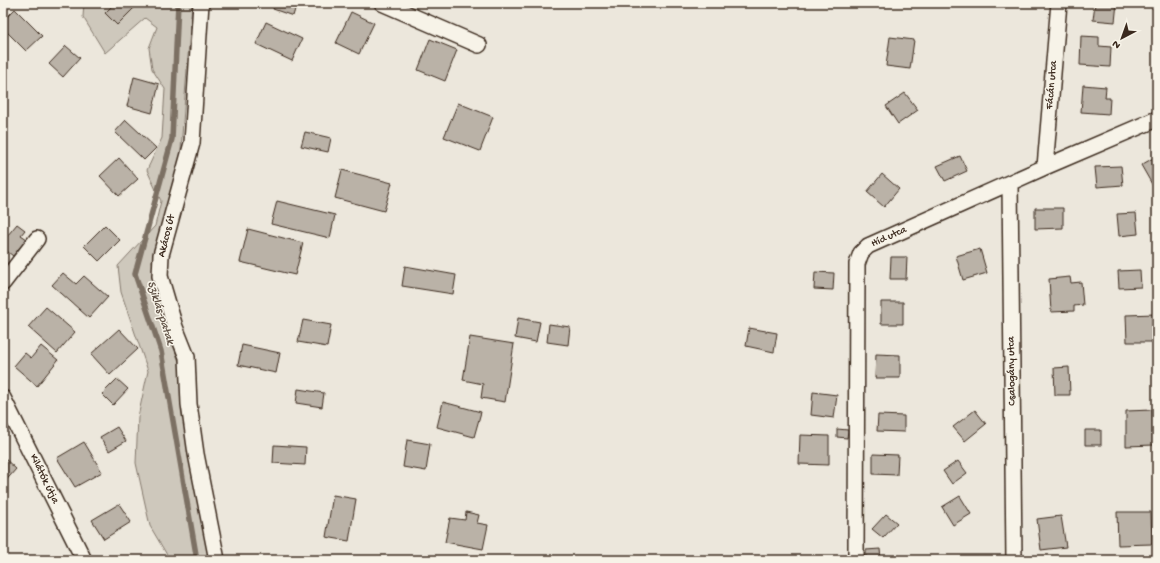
<svg xmlns="http://www.w3.org/2000/svg" width="1160" height="563" font-family="'Gochi Hand',sans-serif">
<style>
.green{fill:#cec8bc;stroke:#84796d}
.lines{fill:none;stroke-linecap:round;stroke-linejoin:round}
.stream{stroke:#7c7064;stroke-width:5.5}
.building{fill:#bab2a7;stroke:#3b2a1e}
.minor-casing{stroke:#3b2a1e;stroke-width:18}
.minor{stroke:#f7f3e8;stroke-width:15}
.labels{text-anchor:middle;dominant-baseline:central;stroke-width:3;stroke-linejoin:round;paint-order:stroke}
.street-label{font-size:11px;fill:#3b2a1e;stroke:#f7f3e8}
.water-label{font-size:12px;font-style:italic;fill:#615347;stroke:#f7f3e8}
</style>
<rect width="100%" height="100%" fill="#ece7dc"/>
<filter id="ink" filterUnits="userSpaceOnUse"><feTurbulence type="fractalNoise" baseFrequency=".025" numOctaves="2"/><feDisplacementMap in="SourceGraphic" scale="8" xChannelSelector="R" yChannelSelector="G"/><feConvolveMatrix kernelMatrix="1 2 1 2 8 2 1 2 1" color-interpolation-filters="sRGB"/></filter>
<g filter="url(#ink)">
<!-- green -->
<path class="green" d="M84,3H192L180,162L152,261L166,326L179,362L185,427L210,560H170L150,526L136,463L138,417L148,371L121,292L118,266L155,226L161,201L147,170L162,138L165,89L152,69L149,48L157,27L145,18L105,53L83,17Z"/>
<g class="lines">
<!-- stream -->
<path class="stream" d="M178,3L172,139L135,274L161,351L197,560"/>
</g>
<!-- building -->
<path class="building" d="M115,3H130L135,7L117,25L105,13Z
M275,3H297L293,16L273,9Z
M1095,3H1117L1115,22L1093,20Z
M15,9L42,36L26,51L3,28V21Z
M351,12L374,23L359,54L336,43Z
M266,22L302,39L292,61L256,44Z
M1081,36L1099,37V46L1111,47L1110,67L1080,65Z
M890,37L914,40L910,69L886,66Z
M430,39L457,50L445,81L418,70Z
M66,46L80,58L63,77L49,64Z
M134,77L159,84L152,113L127,106Z
M1083,85L1106,87L1105,98H1110L1109,114L1081,112Z
M905,93L918,110L898,124L886,106Z
M458,103L493,117L480,151L444,137Z
M126,120L156,148L144,160L115,132Z
M305,132L331,138L328,152L301,146Z
M960,156L967,171L945,181L937,166Z
M1157,156V184L1153,186L1141,165Z
M119,158L138,179L119,196L100,176Z
M1121,166L1123,185L1097,187L1095,167Z
M342,170L392,183L384,211L335,198Z
M882,174L899,189L884,207L867,192Z
M277,201L335,215L330,238L271,224Z
M1035,208H1063V228L1035,229Z
M1136,213L1138,234L1119,236L1117,214Z
M17,224L25,230L21,235L27,239L13,256L3,248V241Z
M105,225L120,240L99,261L84,246Z
M248,229L303,243L295,275L240,262Z
M980,249L987,273L963,280L956,256Z
M891,257H907L906,279H890Z
M405,266L456,275L453,294L402,286Z
M1140,270L1141,287L1119,288L1118,271Z
M815,272L834,273L833,290L814,289Z
M63,273L76,284L84,276L108,297L89,318L52,285Z
M1070,277L1071,283L1081,282L1083,305L1074,306V311L1051,312L1049,279Z
M881,302H903V324H881Z
M46,307L75,332L57,353L28,327Z
M1155,314V342H1127L1126,315Z
M518,318L540,322L536,342L515,338Z
M303,320L331,325L327,347L298,342Z
M549,324L570,327L568,345L547,342Z
M749,328L777,333L774,352L746,346Z
M119,329L138,349L110,375L91,354Z
M470,337L514,344L505,402L481,398L483,384L463,380Z
M242,345L280,353L276,373L238,365Z
M41,346L58,360L37,386L14,366L25,353L31,358Z
M876,354L900,355V378H875Z
M1069,367L1070,395H1055L1054,368Z
M117,379L128,389L113,405L102,394Z
M298,389L324,393L322,407L296,403Z
M813,392L837,395L834,418L811,415Z
M443,402L481,412L474,437L437,427Z
M975,410L986,424L965,441L953,427Z
M1153,410L1154,445L1126,446V411Z
M878,415L904,416V432L877,431Z
M117,427L126,441L109,451L100,437Z
M837,429L848,430L847,438L837,437Z
M1085,430H1101V445H1085Z
M800,435L829,436V465L799,464Z
M407,440L430,444L426,471L403,467Z
M84,442L102,472L75,487L57,458Z
M274,445L306,447L305,465L273,463Z
M873,454L898,455L897,475L873,474Z
M3,457L16,469L3,484Z
M958,461L967,473L952,484L943,471Z
M333,495L356,499L349,541L326,537Z
M960,496L971,514L953,525L942,507Z
M119,504L131,522L104,539L92,520Z
M466,512L479,515L477,523L488,525L483,549L445,542L450,518L465,520Z
M1117,512H1151L1152,544L1118,545Z
M886,514L897,523L883,538L872,529Z
M1061,516L1066,547L1041,550L1037,519Z
M880,549L881,560H866V550Z"/>
<g class="lines">
<defs>
<path id="minor" d="M201,3L192,143L161,255L160,276L175,327L187,357L189,404L196,454L217,560
M382,3L479,45
M1045,167L1059,3
M1010,183L1014,560
M3,283L37,239
M3,398L84,560
M856,560L857,264L861,253L868,246L1045,167L1157,119"/>
</defs>
<!-- minor casing -->
<use href="#minor" class="minor-casing"/>
<!-- minor -->
<use href="#minor" class="minor"/>
</g>
</g>
<g class="labels">
<!-- street labels -->
<g class="street-label">
<text transform="translate(1052 85) rotate(-85)">Fácán utca</text>
<text transform="translate(167 236) rotate(-76)">Akácos út</text>
<text transform="translate(889 237) rotate(-24)">Híd utca</text>
<text transform="translate(1012 371) rotate(-91)">Csalogány utca</text>
<text transform="translate(44 479) rotate(64)">Kilátók útja</text>
</g>
<!-- water labels -->
<g class="water-label">
<text transform="translate(160 313) rotate(72)">Sziklás-patak</text>
</g>
</g>
<!-- margin -->
<rect width="1160" height="563" fill="none" stroke="#f7f3e8" stroke-width="16"/>
<rect x="8" y="8" width="1144" height="547" fill="none" stroke="#3b2a1e" stroke-width="1.5" filter="url(#ink)"/>
<!-- north arrow -->
<g transform="translate(1122 38) rotate(221)" stroke="#f7f3e8" stroke-width="3" paint-order="stroke">
<path d="M0-3L7 15L0 10L-7 15Z" fill="#3b2a1e"/>
<text y="-6" font-size="11" font-weight="bold" text-anchor="middle" fill="#3b2a1e">N</text>
</g>
</svg>
